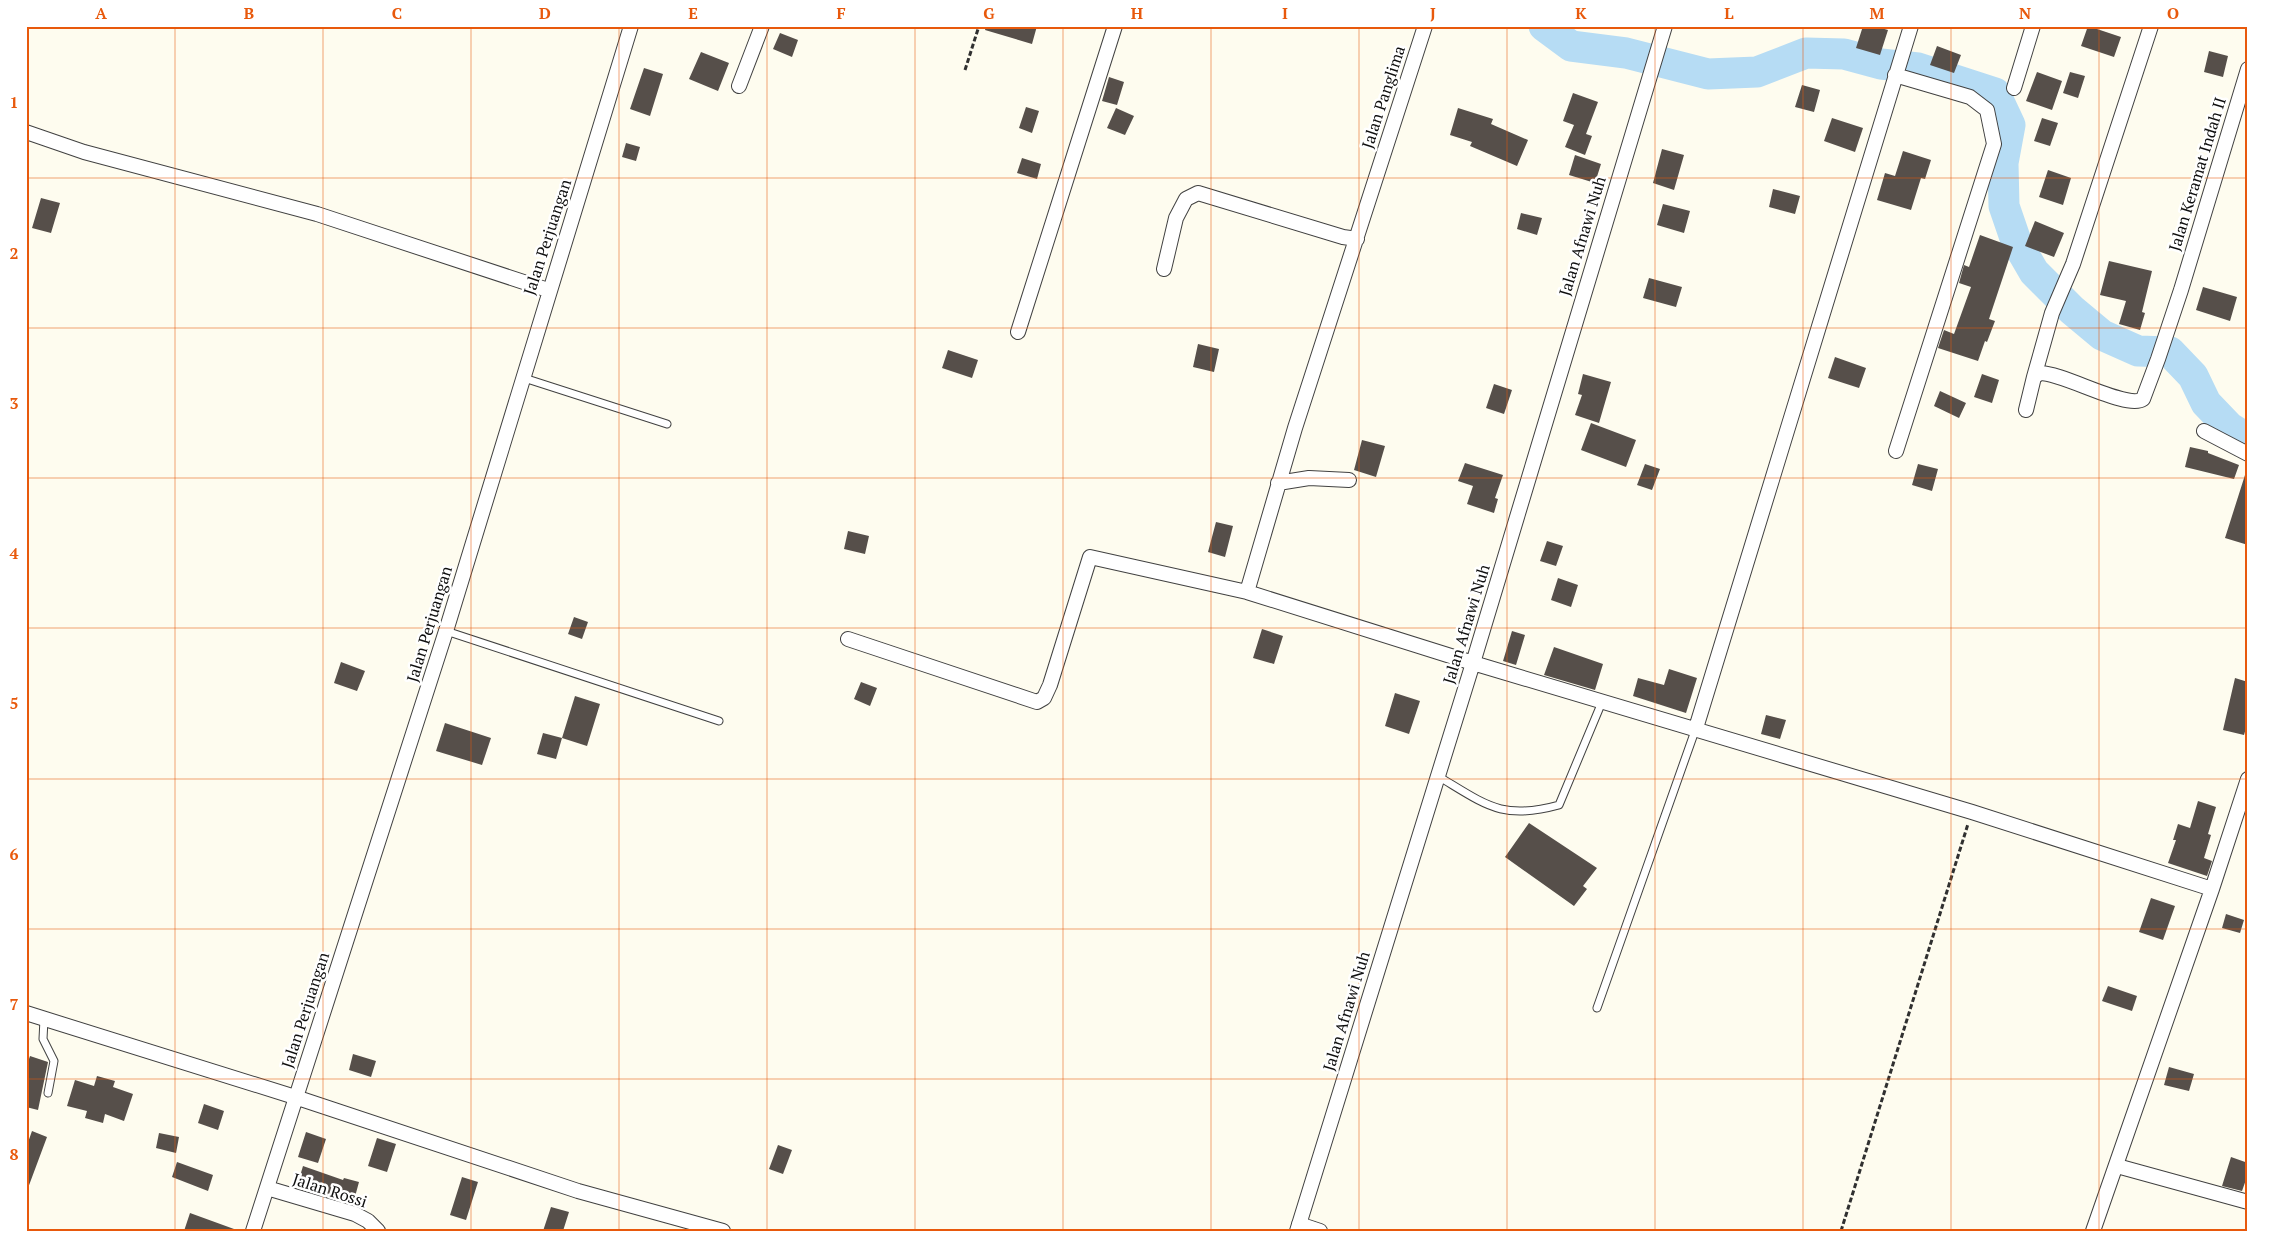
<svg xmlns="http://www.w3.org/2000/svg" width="2274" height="1257" font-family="'PT Serif',serif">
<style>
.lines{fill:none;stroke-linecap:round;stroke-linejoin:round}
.river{stroke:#b6dcf4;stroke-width:31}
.building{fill:#564f4a}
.lane-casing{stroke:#414141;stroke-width:9}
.street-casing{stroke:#414141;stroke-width:16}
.path{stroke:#303030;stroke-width:3;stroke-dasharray:5 2.5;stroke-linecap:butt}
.lane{stroke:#fff;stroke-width:7}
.street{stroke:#fff;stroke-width:14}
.grid{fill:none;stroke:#e8590c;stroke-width:1;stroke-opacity:0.55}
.labels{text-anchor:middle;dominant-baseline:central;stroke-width:5;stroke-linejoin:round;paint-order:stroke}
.street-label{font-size:16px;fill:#0e0e0e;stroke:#fff}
.neatline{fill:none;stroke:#e8590c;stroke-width:2}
.grid-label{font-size:16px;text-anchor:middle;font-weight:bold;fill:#e8590c}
</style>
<rect width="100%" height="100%" fill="#fefcef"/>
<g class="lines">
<!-- river -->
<path class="river" d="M1544,26L1571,46L1626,53L1708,74L1757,72L1806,53L1844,54L1881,64L1918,68L1995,93L2010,125L2003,163L2004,206L2016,241L2034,272L2072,310L2102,335L2138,351L2170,352L2193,376L2206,403L2229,427L2248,439"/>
</g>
<!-- building -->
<path class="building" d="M986,26H1037L1032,44L985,30Z
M1863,26H1874L1888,30L1880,55L1856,48Z
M2088,26L2121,37L2114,57L2081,46Z
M780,33L798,40L792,57L773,49Z
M1937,46L1961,55L1954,73L1930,65Z
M2209,51L2228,56L2223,77L2204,72Z
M701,52L729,63L718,91L689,79Z
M644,68L663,74L650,116L630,109Z
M2037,72L2062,81L2052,110L2026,101Z
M2070,72L2085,76L2078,98L2063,93Z
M1109,77L1124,82L1117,105L1102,101Z
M1802,85L1820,90L1814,112L1795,107Z
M1573,93L1598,102L1586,134L1592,136L1585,155L1565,147L1574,125L1563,121Z
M1026,107L1039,111L1032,133L1019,128Z
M1116,108L1134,116L1125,135L1107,128Z
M1458,108L1493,119L1491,124L1528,140L1517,166L1470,146L1472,142L1450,135Z
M1832,118L1863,128L1855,152L1824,141Z
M2042,118L2058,123L2050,146L2034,141Z
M626,143L640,147L636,161L622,157Z
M1662,149L1684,155L1674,190L1653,183Z
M1903,151L1931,160L1925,179L1921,178L1911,210L1877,200L1885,173L1895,176Z
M1575,155L1601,164L1595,183L1569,175Z
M1022,158L1041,164L1037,179L1017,173Z
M2048,170L2071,178L2063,205L2039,197Z
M1773,189L1800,196L1795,214L1769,207Z
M41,198L60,203L51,233L32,228Z
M1663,204L1690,211L1684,233L1657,225Z
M1521,213L1542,218L1537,235L1517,229Z
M2035,221L2064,233L2054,257L2025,246Z
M1980,235L2013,247L1989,319L1995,321L1987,342L1985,341L1978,361L1938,348L1944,330L1954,334L1971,287L1959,283L1964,265L1969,267Z
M2109,261L2152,271L2142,312L2145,313L2140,330L2119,324L2126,301L2100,295Z
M1649,278L1682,287L1676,307L1643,298Z
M2203,287L2237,297L2230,321L2196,310Z
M1198,344L1219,349L1214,372L1193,367Z
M948,350L978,360L972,378L942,368Z
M1835,357L1866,368L1859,388L1828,378Z
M1583,374L1611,382L1599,423L1575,415L1582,395L1578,394Z
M1982,374L1999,380L1992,403L1974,397Z
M1494,384L1512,390L1504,414L1486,408Z
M1940,391L1966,403L1959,418L1934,406Z
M1591,423L1636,440L1626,467L1581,450Z
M1362,440L1385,446L1376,477L1354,470Z
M2190,447L2208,451V453L2239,465L2234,479L2185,467Z
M1465,463L1503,475L1495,498L1498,499L1494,513L1467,504L1473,486L1458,481Z
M1645,464L1660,469L1652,490L1637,485Z
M1918,464L1938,469L1932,491L1912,485Z
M2245,475H2248V545L2225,538Z
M1216,522L1233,526L1225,557L1208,552Z
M848,531L869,536L865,554L844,549Z
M1547,541L1563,546L1556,566L1540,561Z
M1558,578L1578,585L1571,607L1551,600Z
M574,617L588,622L582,639L568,634Z
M1262,629L1283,636L1274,664L1253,658Z
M1512,631L1525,635L1516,665L1503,661Z
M1554,647L1603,664L1595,690L1544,675Z
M341,662L365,671L357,691L334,683Z
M1669,669L1697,678L1686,713L1633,696L1638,678L1664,685Z
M2235,678L2248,682V721L2244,735L2223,730Z
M861,682L877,688L870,706L854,699Z
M1395,693L1420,701L1409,734L1385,726Z
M575,696L600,704L587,746L562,738Z
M1766,715L1786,720L1780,739L1761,734Z
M445,723L491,738L482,765L436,751Z
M543,733L562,738L556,759L537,754Z
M2198,801L2216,807L2208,834L2211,835L2204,858L2212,861L2207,876L2168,863L2176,840H2173L2178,824L2190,828Z
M1529,823L1597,868L1583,886L1587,889L1574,906L1505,857Z
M2151,898L2175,906L2163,940L2139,932Z
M2226,914L2244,920L2240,933L2222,928Z
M2108,986L2137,996L2132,1011L2102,1001Z
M353,1054L376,1061L371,1077L349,1070Z
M30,1056L48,1062L38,1110L26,1107V1068Z
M2169,1067L2194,1074L2189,1091L2164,1085Z
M97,1076L115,1081L113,1087L133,1094L124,1121L105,1114L103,1123L85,1118L87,1111L67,1106L75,1080L94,1086Z
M204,1104L224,1111L218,1130L198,1123Z
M32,1131L47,1137L28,1188L26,1187V1148Z
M306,1132L326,1139L318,1163L298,1157Z
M159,1133L179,1137L176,1153L156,1148Z
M377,1138L396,1144L387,1172L368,1166Z
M778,1145L792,1150L783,1174L769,1169Z
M2231,1157L2248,1163V1174L2242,1191L2222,1186Z
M177,1162L213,1175L208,1191L172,1177Z
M303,1166L343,1180L344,1178L359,1182L353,1204L297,1186Z
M462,1177L478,1182L466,1220L450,1215Z
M551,1207L569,1212L563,1231H543Z
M190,1213L234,1229L233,1231H184Z"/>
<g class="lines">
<defs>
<path id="lane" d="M524,378L667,424
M446,631L719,721
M1436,775C1485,804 1501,821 1559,805L1602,702
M1597,1008L1696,728
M44,1019L43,1039L54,1061L48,1093"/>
<path id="street" d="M1895,75L1970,97L1987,110L1994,144L1896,451
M739,86L762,26
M2014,88L2033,26
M26,132L84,152L317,214L548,290
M1164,269L1176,218L1186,199L1198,193L1343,237L1357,239
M1018,332L1115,26
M2034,377L2052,313L2073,264L2151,26
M2026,410L2034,377L2040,373C2064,373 2127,410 2143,399L2158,359L2181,290L2248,69
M2204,431L2248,454
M1278,483L1309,478L1349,480
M1247,592L1295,428L1425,26
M848,639L1037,702L1044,698L1050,685L1090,557L1247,592L1473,663L1972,812L2212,889
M1696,728L1911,26
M26,1013L295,1097L578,1191L723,1231
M2117,1166L2248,1202
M267,1188L355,1214L368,1221L378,1231
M1299,1224L1320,1231
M253,1231L446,631L631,26
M1297,1231L1473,663L1665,26
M2093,1231L2212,889L2248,779"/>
</defs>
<!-- lane casing -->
<use href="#lane" class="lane-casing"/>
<!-- street casing -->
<use href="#street" class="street-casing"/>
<!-- path -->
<path class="path" d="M965,70L979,26
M1841,1231L1968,824"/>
<!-- lane -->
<use href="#lane" class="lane"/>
<!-- street -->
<use href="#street" class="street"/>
</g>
<!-- grid -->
<path class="grid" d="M175,26V1231M323,26V1231M471,26V1231M619,26V1231M767,26V1231M915,26V1231M1063,26V1231M1211,26V1231M1359,26V1231M1507,26V1231M1655,26V1231M1803,26V1231M1951,26V1231M2099,26V1231M26,178H2248M26,328H2248M26,478H2248M26,628H2248M26,779H2248M26,929H2248M26,1079H2248"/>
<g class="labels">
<!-- street labels -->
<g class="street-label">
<text transform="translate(1383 97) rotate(-72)">Jalan Panglima</text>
<text transform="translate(2197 174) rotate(-73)">Jalan Keramat Indah II</text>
<text transform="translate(1582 236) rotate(-73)">Jalan Afnawi Nuh</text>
<text transform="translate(547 237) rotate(-72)">Jalan Perjuangan</text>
<text transform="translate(429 624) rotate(-73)">Jalan Perjuangan</text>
<text transform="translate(1466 624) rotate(-73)">Jalan Afnawi Nuh</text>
<text transform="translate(305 1010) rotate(-72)">Jalan Perjuangan</text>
<text transform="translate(1346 1011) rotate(-73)">Jalan Afnawi Nuh</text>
<text transform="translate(330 1190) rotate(18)">Jalan Rossi</text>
</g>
</g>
<!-- border -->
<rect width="2274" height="1257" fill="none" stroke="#ffffff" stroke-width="55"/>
<rect x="28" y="28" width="2218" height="1202" class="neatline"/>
<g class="grid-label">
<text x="101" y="19">A</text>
<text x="249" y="19">B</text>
<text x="397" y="19">C</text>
<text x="545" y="19">D</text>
<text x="693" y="19">E</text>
<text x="841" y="19">F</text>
<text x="989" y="19">G</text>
<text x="1137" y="19">H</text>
<text x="1285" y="19">I</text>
<text x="1433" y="19">J</text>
<text x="1581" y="19">K</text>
<text x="1729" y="19">L</text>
<text x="1877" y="19">M</text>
<text x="2025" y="19">N</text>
<text x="2173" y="19">O</text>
<text x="14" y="108">1</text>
<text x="14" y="259">2</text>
<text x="14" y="409">3</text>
<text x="14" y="559">4</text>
<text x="14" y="709">5</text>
<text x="14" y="860">6</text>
<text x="14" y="1010">7</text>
<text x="14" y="1160">8</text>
</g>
</svg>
